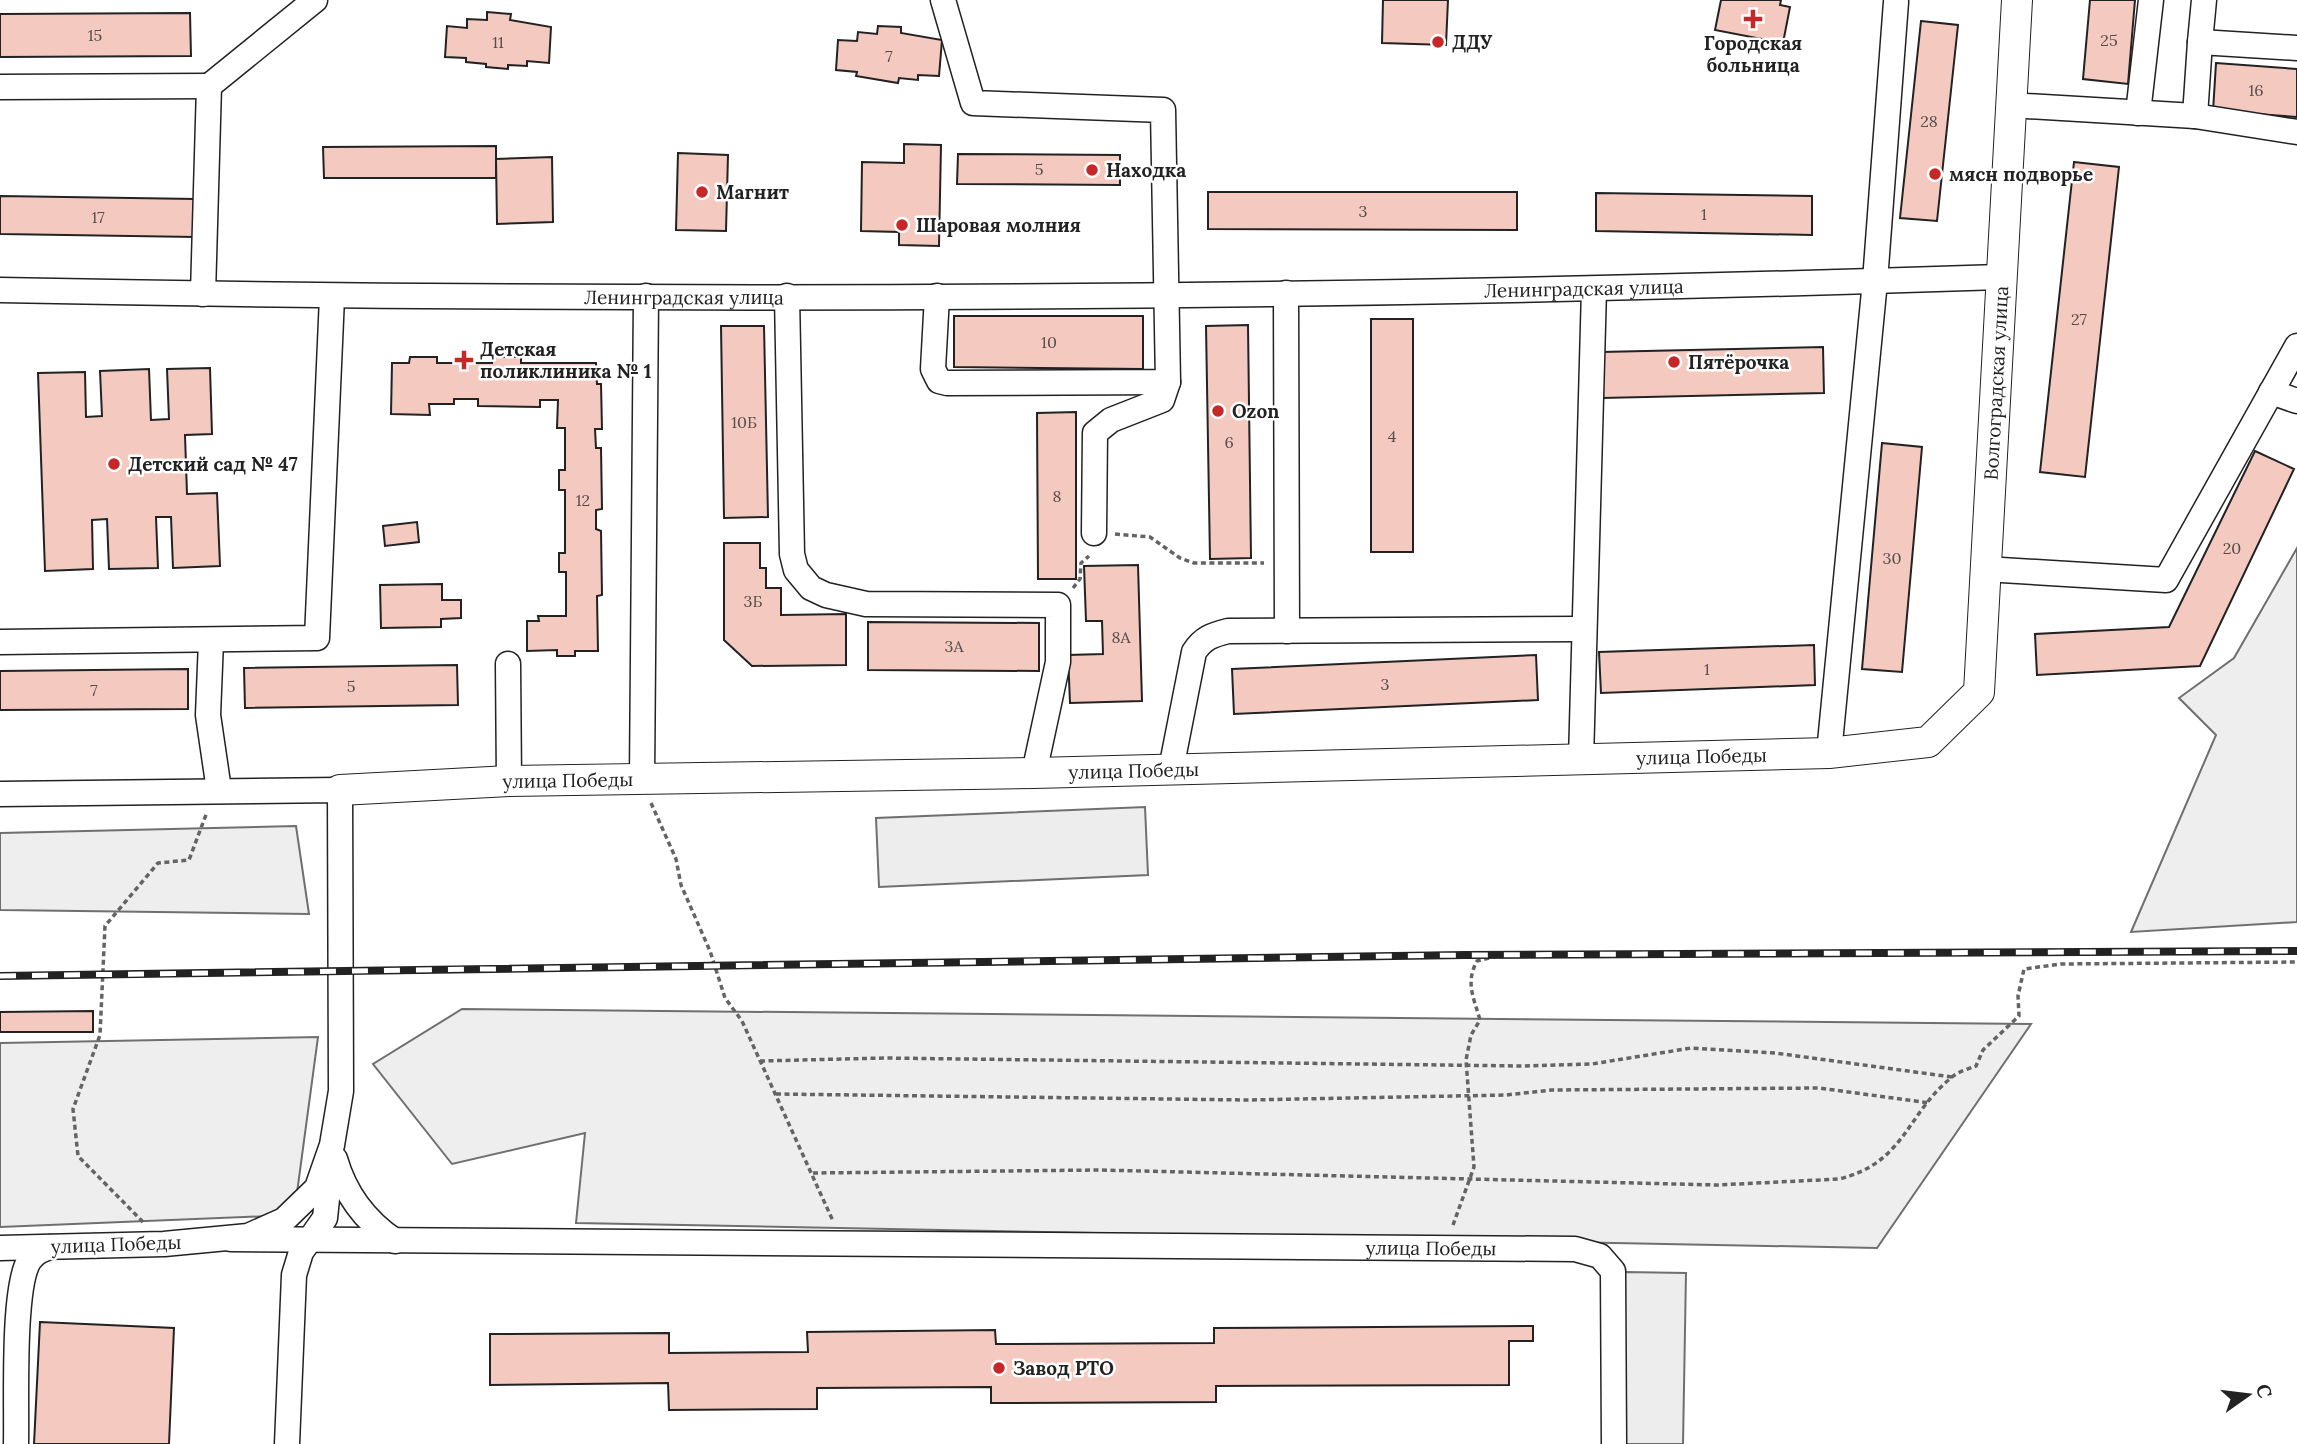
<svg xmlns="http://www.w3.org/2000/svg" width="2297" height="1444" font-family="Lora,serif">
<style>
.green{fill:#eee;stroke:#6f6f6f;stroke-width:2}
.parking{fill:#ededed;stroke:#6f6f6f;stroke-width:2}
.building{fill:#f3c9c0;stroke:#222;stroke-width:2}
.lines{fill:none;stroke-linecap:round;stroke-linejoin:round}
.minor-casing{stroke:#222;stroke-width:27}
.major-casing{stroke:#222;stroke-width:32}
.path{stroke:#646464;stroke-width:3.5;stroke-dasharray:5 3.5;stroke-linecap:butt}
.minor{stroke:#fff;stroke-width:24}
.major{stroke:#fff;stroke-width:30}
.rail-casing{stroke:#222;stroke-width:8}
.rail{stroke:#fff;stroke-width:5;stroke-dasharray:16;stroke-linecap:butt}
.poi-dot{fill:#c62828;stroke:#fff;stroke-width:2.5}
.labels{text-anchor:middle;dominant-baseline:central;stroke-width:5;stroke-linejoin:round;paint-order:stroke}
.number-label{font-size:16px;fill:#564c4a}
.poi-label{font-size:19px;font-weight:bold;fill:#222;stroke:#fff;text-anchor:start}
.street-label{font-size:19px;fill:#222;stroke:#fff}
</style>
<rect width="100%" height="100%" fill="#fff"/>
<!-- green -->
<path class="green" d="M2297,548V922L2131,932L2216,735L2179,698L2234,658Z
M296,826L309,914L0,910V833Z
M462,1009L2031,1024L1877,1248L576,1223L585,1133L452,1164L373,1064Z
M318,1037L294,1215L0,1227V1043Z"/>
<!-- parking -->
<path class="parking" d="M1145,807L1148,875L879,887L876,818Z
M1625,1272L1686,1273L1683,1444H1623Z"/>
<!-- building -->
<path class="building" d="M1383,0H1448L1446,45L1382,43Z
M1721,0H1781L1780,5L1790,7L1783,43L1715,30Z
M2090,0H2135L2128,84L2083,79Z
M487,12L511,14L510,20L551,27L549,63L527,61V66L508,65V69L486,67V64L466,62V58L445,57L447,26L467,28V19L487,20Z
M190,13L191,56L0,57V14Z
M1921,21L1958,25L1937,221L1900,218Z
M878,26L901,27V33L942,40L939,76L918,75V80L899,78L898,83L856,76L857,72L836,70L838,40L857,41L858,32L877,34Z
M2216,63L2297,69V117L2213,111Z
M904,144L941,145L939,246L899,245V232L861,231L862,162L904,163Z
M496,146V178H324L323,147Z
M678,153L728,155L726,231L676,230Z
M958,154L1120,155V185L957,184Z
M552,157L553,222L497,224L496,159Z
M2074,162L2119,167L2085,477L2040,472Z
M1208,192H1517V230L1208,229Z
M1596,193L1812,196V235L1596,231Z
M0,196L196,199L195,237L0,234Z
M954,316H1143V369L954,367Z
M1371,319H1413V552H1371Z
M1248,325L1251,558L1210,559L1206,326Z
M721,326H764L768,517L724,518Z
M1823,347L1824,393L1602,398L1601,352Z
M410,357H437V363H492V357H521V363H596L597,384H601L602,429H595L596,448H601L602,509L596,510V529L601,531L602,595L597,596L598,651H575V656H557V650L527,651V621H539L538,616H566V572H559V553H565V490H559V470H565V428H557L558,400H540V407L478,406V399H454V404H429L430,415L391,414L392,363H409Z
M210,368L212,434L185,435L187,494L217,493L220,566L173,568L171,517H156L158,568L109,569L107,519L92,520L93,569L45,571L38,373L85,372L86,417L102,416L100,371L149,369L151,420L169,419L167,369Z
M1076,412V579H1038L1037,413Z
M1882,443L1922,447L1902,672L1862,669Z
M2255,451L2294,469L2200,666L2037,675L2035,634L2169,627Z
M417,522L419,542L385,546L383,526Z
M724,543H760V568H766V588H781V615L846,614V665L752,666L724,640Z
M1138,565L1142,701L1070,703L1068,655L1103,654L1102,621H1086L1084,566Z
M442,584V600H461V618L441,619V627L381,628L380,585Z
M868,622L1039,623V671L868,670Z
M1814,645L1815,685L1601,693L1599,652Z
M1536,655L1538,700L1234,714L1232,669Z
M457,665L458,705L245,708L244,668Z
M188,669V709L0,710V671Z
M93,1011V1032H0V1012Z
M40,1322L174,1328L169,1444H34Z
M1533,1326V1341H1509V1385L1216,1386V1402L991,1403V1387L817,1388V1409L669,1410L668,1383L490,1385V1334L669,1333V1353L808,1352L807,1332L995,1330L996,1344L1214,1343V1328Z"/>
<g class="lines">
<defs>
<g id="minor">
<path d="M2200,42L2204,0"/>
<path d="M0,87L209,86"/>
<path d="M2010,105L2195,116L2297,132"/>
<path d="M2138,113L2151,0"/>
<path d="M2195,116L2200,42L2297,48"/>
<path id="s1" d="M0,290C667,303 1334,299 2000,277"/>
<path d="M1286,293L1287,631"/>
<path d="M203,294L209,86L315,0"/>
<path d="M787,296L792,554L796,570L811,588L826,595L866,604L1058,605V662L1034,773"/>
<path d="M937,296L933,369L939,381L947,383L1168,382L1163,110L973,103L943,0"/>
<path d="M2271,392L2297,401"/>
<path d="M1094,533L1095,433L1111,420L1162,400L1168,382"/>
<path d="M1985,569L2166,580L2297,346"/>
<path d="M211,641L208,715L219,790"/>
<path d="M0,642L317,638L332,297"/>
<path d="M508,664L509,781"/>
<path d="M1829,753L1875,281L1896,2"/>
<path d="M1581,760L1594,289"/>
<path d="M1171,769L1194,652C1203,638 1212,635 1228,631L1584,629"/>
<path d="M642,779L646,296"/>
<path d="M0,794L340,790L341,1091L332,1145L317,1188L284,1220L248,1236L164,1244L0,1248"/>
<path d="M335,1159C345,1194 365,1221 395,1241"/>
<path id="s2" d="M231,1239L1575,1249L1600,1256L1613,1271L1614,1444"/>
<path d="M16,1444C17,1407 12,1289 29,1261C34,1253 42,1249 51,1247"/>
<path d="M287,1444L294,1275L301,1252L325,1218L330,1170"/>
</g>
<g id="major">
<path id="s3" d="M340,790L509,781L1034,773L1829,753L1928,742L1979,692L2017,0"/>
</g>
</defs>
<!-- minor casing -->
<use href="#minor" class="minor-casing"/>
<!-- major casing -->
<use href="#major" class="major-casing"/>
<!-- path -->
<path class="path" d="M1115,534L1150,537L1180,558L1194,563H1264
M1073,588L1080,579L1081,563L1089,556
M651,803L676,859L681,885L710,951L725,998L742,1021L833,1221
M760,1061L885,1058L1522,1066L1592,1064L1691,1048L1775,1053L1952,1077
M776,1094L1246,1100L1506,1095L1552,1090L1819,1088L1930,1103
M813,1173L1100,1170L1717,1185L1839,1179C1905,1163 1907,1113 1951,1078C1957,1072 1968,1069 1976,1066L1983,1050L2019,1016L2018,996L2024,969L2061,964L2297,962
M143,1222L78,1156L73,1109L100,1035L105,926L158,863L189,860L207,812
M1453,1225L1474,1167L1466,1060L1471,1035L1480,1020C1474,998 1465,983 1477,961L1501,955"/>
<!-- minor -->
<use href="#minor" class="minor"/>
<!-- major -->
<use href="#major" class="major"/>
<defs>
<path id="rail" d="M0,976L1465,955L2297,951"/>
</defs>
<!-- rail casing -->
<use href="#rail" class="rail-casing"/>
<!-- rail -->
<use href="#rail" class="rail"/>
</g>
<!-- markers -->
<g class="poi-dot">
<path d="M1749.5 8.5h7v7h7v7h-7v7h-7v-7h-7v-7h7z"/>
<circle cx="1438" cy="42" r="7"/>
<circle cx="1092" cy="170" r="7"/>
<circle cx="1935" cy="174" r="7"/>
<circle cx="702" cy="192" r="7"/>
<circle cx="902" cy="225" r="7"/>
<path d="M460.5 349.5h7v7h7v7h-7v7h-7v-7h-7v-7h7z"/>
<circle cx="1674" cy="362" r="7"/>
<circle cx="1218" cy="411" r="7"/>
<circle cx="114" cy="464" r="7"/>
<circle cx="999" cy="1368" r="7"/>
</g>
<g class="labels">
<!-- number labels -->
<g class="number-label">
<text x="95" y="35">15</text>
<text x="2109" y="40">25</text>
<text x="498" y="42">11</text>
<text x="889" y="56">7</text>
<text x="2256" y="90">16</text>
<text x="1929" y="121">28</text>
<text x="1039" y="169">5</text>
<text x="1363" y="211">3</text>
<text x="1704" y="214">1</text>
<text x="98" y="217">17</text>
<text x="2079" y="319">27</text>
<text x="1049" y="342">10</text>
<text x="744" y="422">10Б</text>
<text x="1392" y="436">4</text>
<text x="1229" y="442">6</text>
<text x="1057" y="496">8</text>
<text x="583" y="500">12</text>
<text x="2232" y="548">20</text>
<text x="1892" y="558">30</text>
<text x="753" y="601">3Б</text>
<text x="1121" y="637">8А</text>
<text x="954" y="646">3А</text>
<text x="1707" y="669">1</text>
<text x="1385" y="684">3</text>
<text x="351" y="686">5</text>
<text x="94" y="690">7</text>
</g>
<!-- poi labels -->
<g class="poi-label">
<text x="1452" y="42">ДДУ</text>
<text x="1753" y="43" text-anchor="middle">Городская<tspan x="1753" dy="22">больница</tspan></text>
<text x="1106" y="170">Находка</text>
<text x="1949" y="174">мясн подворье</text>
<text x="716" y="192">Магнит</text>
<text x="916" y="225">Шаровая молния</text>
<text x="480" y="349">Детская<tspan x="480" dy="22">поликлиника № 1</tspan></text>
<text x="1688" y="362">Пятёрочка</text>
<text x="1232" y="411">Ozon</text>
<text x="128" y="464">Детский сад № 47</text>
<text x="1013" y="1368">Завод РТО</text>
</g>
<!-- street labels -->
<g class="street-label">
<text stroke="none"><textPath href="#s1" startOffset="1584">Ленинградская улица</textPath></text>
<text stroke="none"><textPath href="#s1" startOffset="684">Ленинградская улица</textPath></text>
<text stroke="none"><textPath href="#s3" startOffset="1970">Волгоградская улица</textPath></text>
<text stroke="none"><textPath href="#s3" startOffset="1362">улица Победы</textPath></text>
<text stroke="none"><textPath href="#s3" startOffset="794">улица Победы</textPath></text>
<text stroke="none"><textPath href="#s3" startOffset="228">улица Победы</textPath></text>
<text transform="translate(116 1244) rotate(-2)">улица Победы</text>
<text stroke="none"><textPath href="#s2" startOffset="1200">улица Победы</textPath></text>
</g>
</g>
<!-- north arrow -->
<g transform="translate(2248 1395) rotate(76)" stroke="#ffffff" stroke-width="5" paint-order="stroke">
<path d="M0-5L12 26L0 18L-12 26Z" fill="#222222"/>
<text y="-10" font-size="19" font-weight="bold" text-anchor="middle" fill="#222222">С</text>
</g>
</svg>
